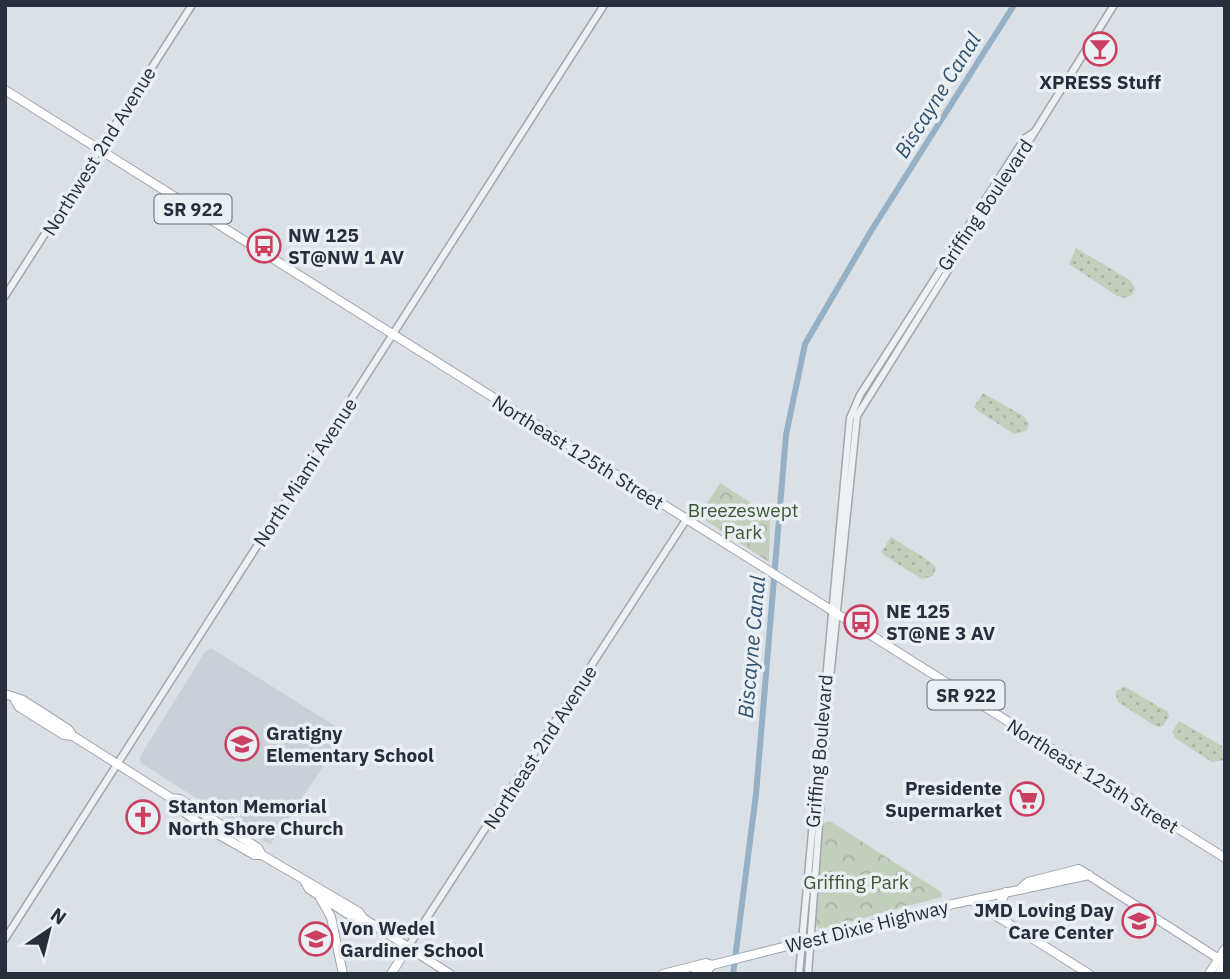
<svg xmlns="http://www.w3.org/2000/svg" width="1230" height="979" font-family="'IBM Plex Sans',sans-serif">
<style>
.built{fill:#cad0d7}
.grass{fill:url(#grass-dots)}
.forest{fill:url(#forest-crowns)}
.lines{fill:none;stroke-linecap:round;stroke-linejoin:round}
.canal{stroke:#96b1c6;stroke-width:6}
.minor-casing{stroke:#a1a7af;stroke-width:9}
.major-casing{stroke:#9ba6b1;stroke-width:10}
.minor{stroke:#eef1f4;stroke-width:6}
.major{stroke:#fff;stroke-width:8}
.labels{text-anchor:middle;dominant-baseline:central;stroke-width:7;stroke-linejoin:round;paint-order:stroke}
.shield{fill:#eaeff3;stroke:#616972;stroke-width:2}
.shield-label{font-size:18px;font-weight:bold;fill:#262f3b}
.poi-label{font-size:19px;font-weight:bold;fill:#262f3b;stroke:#eaeff3;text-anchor:start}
.street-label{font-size:19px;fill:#262f3b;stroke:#eaeff3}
.park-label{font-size:19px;fill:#3d5733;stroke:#eaeff3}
.water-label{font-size:21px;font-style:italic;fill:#31516e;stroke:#eaeff3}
</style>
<defs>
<pattern id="grass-dots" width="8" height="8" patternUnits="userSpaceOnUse" patternTransform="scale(1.75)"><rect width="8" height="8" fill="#c3cfbd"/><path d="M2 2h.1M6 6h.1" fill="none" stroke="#a7b2a3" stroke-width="1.8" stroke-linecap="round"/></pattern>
<pattern id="forest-crowns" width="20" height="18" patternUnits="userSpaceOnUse" patternTransform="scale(1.75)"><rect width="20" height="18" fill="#c3cfbd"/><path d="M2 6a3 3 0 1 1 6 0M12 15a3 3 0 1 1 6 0" fill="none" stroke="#a7b2a3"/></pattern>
</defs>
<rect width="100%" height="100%" fill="#dbe0e6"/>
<!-- built -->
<path class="built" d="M211,648L346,733L270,845L141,763L139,758L205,652Z"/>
<!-- grass -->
<path class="grass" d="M1076,248L1130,280L1135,288L1132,295L1126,298L1117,296L1069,264Z
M983,393L1025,417L1029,424L1027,431L1014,434L978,411L974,407Z
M891,537L931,562L936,568L933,576L922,579L885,556L881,552Z
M1124,686L1168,712L1169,717L1162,727L1155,726L1118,702L1115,692Z
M1179,721L1222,746L1224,760L1212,762L1175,738L1172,732Z"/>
<!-- forest -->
<path class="forest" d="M720,483L770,515L769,562L699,516Z
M830,821L941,892L942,897L821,929L815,925L821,824Z"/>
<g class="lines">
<!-- canal -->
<path class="canal" d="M733,974L756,794L786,435L805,344L871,231L1014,5"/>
<defs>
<path id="minor" d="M5,296L192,5
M5,939L604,5
M408,947L686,520
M799,974L850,418L860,395L1025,138L1033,133
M808,974L829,688L857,416L1114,5"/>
<path id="major" d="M5,90L1225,858
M5,694L23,700L68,729L73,736L171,798C184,819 232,841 254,855H262
M15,700L19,707L64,735L73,736
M171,798L180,799L258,848L262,855L359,912L363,918L450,974
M305,882L309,889L354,918H363
M1021,888L1028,882L1079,869L1219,959
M319,896L331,917L343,974
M971,900L1089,974
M1000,917L998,907L1006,892
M391,974L408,947
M663,974L706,963L712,965L953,904L1089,875
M695,974L707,971L712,965
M1209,974L1225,949
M1219,974L1225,964"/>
</defs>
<!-- minor casing -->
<use href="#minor" class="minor-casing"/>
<!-- major casing -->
<use href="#major" class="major-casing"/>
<!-- minor -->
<use href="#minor" class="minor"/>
<!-- major -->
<use href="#major" class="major"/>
</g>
<!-- icons -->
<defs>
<symbol id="bar-ring" viewBox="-11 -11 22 22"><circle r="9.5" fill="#eaeff3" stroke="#cb4060" stroke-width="1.5"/><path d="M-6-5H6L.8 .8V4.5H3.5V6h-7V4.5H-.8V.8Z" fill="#cb4060"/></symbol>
<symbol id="bus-ring" viewBox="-11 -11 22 22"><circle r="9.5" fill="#eaeff3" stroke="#cb4060" stroke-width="1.5"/><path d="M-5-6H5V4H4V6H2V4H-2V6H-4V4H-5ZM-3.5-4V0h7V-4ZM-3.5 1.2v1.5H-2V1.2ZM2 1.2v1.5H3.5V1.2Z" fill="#cb4060"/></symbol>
<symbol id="school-ring" viewBox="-11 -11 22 22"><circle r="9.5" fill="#eaeff3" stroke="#cb4060" stroke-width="1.5"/><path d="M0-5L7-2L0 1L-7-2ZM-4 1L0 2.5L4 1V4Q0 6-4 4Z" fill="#cb4060"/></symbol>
<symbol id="supermarket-ring" viewBox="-11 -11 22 22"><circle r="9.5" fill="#eaeff3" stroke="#cb4060" stroke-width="1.5"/><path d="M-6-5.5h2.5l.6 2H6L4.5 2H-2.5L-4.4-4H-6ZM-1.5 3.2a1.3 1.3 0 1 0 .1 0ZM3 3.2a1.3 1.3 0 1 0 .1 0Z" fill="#cb4060"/></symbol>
<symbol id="church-ring" viewBox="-11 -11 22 22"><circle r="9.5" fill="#eaeff3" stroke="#cb4060" stroke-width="1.5"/><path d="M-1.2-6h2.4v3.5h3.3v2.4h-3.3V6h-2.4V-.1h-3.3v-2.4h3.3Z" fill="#cb4060"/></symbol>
</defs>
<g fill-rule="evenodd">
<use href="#bar-ring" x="1081" y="30" width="38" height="38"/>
<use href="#bus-ring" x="245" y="227" width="38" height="38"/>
<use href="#bus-ring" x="842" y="603" width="38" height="38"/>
<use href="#school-ring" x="223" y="725" width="38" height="38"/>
<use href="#supermarket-ring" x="1008" y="780" width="38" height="38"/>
<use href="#church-ring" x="124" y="798" width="38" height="38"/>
<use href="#school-ring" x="1120" y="902" width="38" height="38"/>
<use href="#school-ring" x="297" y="920" width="38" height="38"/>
</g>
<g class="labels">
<!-- shield labels -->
<g class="shield">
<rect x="154.5" y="194.5" width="77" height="29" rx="5"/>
<rect x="927.5" y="680.5" width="77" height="29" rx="5"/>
</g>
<g class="shield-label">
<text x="193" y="209">SR 922</text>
<text x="966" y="695">SR 922</text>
</g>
<!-- poi labels -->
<g class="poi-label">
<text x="1100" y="82" text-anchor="middle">XPRESS Stuff</text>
<text x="288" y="235">NW 125<tspan x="288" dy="22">ST@NW 1 AV</tspan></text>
<text x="886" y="611">NE 125<tspan x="886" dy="22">ST@NE 3 AV</tspan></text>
<text x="266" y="733">Gratigny<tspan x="266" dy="22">Elementary School</tspan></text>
<text x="1002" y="788" text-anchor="end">Presidente<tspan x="1002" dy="22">Supermarket</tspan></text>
<text x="168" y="806">Stanton Memorial<tspan x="168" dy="22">North Shore Church</tspan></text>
<text x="1114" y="910" text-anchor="end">JMD Loving Day<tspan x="1114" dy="22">Care Center</tspan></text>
<text x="340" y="928">Von Wedel<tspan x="340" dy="22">Gardiner School</tspan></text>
</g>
<!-- street labels -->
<g class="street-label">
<text transform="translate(99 151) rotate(-58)">Northwest 2nd Avenue</text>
<text transform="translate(985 205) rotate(-56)">Griffing Boulevard</text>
<text transform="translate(578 452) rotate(32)">Northeast 125th Street</text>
<text transform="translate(305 472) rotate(-57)">North Miami Avenue</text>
<text transform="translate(540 747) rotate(-57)">Northeast 2nd Avenue</text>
<text transform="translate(819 751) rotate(-85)">Griffing Boulevard</text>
<text transform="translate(1093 776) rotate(32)">Northeast 125th Street</text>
<text transform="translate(867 926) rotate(-14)">West Dixie Highway</text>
</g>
<!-- park labels -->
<g class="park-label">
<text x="743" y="510">Breezeswept<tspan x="743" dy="22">Park</tspan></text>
<text x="856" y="882">Griffing Park</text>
</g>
<!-- water labels -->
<g class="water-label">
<text transform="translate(937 95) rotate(-58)">Biscayne Canal</text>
<text transform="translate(751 647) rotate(-85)">Biscayne Canal</text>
</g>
</g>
<!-- border -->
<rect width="1230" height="979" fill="none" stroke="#262f3b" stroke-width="14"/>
<!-- north arrow -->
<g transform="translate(49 930) rotate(35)" stroke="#eaeff3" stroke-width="5" paint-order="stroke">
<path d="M0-5L12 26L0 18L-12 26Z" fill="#262f3b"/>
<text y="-10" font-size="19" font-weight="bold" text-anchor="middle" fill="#262f3b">N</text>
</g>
</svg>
